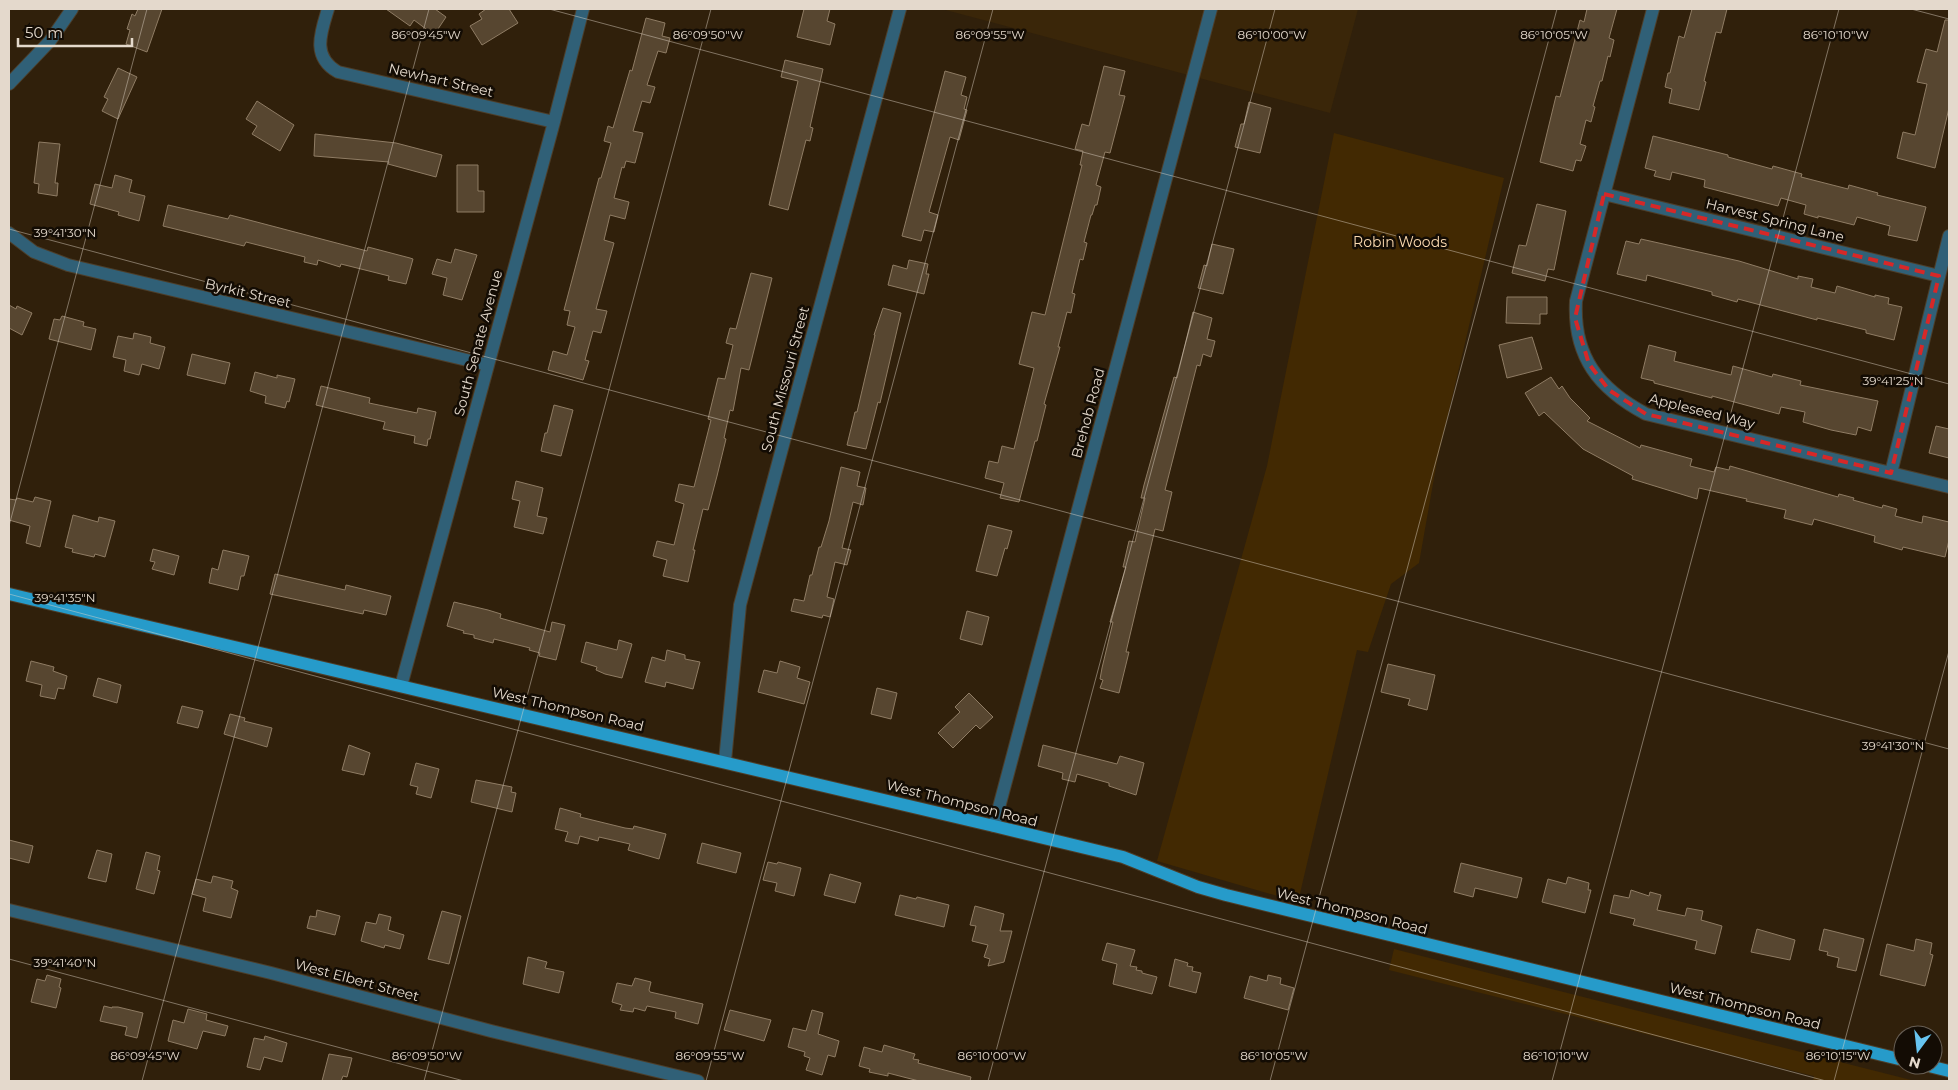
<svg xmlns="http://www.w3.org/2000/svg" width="1958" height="1090" font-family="Montserrat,sans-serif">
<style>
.built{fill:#3a2609}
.green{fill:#422902}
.building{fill:#574630;stroke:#8f7c64}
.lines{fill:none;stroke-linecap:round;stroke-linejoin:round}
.minor-casing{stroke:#4d3e2a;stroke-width:14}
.major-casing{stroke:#4d3e2a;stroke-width:14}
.minor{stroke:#306077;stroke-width:12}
.major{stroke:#269bca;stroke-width:12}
.marked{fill:none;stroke:#d62828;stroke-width:4;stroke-dasharray:10 6;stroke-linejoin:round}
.ticks{fill:none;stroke:#e4d9cc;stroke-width:1;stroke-opacity:0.45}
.labels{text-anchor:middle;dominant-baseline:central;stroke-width:5;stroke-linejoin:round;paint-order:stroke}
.street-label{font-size:14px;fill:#e4d9cc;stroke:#130c04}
.park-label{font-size:14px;fill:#fbd9af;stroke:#130c04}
.ticks-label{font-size:12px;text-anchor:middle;fill:#e4d9cc;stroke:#130c04;stroke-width:5;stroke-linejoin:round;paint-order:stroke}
</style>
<rect width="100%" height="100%" fill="#30200b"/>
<!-- built -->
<path class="built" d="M942,9H1358L1330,113Z"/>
<!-- green -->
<path class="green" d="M1334,133L1504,178L1437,461L1419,563L1391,584L1368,652L1357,650L1298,902L1157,861L1267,466Z
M1394,949L1915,1081H1813L1814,1076L1389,970Z"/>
<!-- building -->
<path class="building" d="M138,9H162L147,52L126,44L130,30L127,29L132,14L135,16Z
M386,9H435L446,17L434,35L414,20L410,26Z
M486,9H509L518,23L482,45L470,26L482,19L479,14Z
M804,9H830L827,21L835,24L830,45L797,37Z
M1587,9H1617L1609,38L1614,40L1610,57L1608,56L1602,81H1600L1593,106L1595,107L1591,122L1586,120L1580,144L1586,146L1581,161L1576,160L1573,171L1540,162L1556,96L1560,97L1580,20L1584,22Z
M1692,9H1727L1721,33L1716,32L1704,81L1706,82L1699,110L1669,103L1672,89L1665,87L1668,73H1670L1679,36L1684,38Z
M646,18L665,23L662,36L670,38L666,53L658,51L647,85L655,87L650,103L642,101L633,131L643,133L635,163L626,161L624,168L622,167L614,198L629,202L625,219L610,215L604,240L614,243L596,309L607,311L601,333L593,331L585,360L589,361L583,380L548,370L553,351L567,355L575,327L567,325L570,311L564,310L599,178H601L611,143L604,141L608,126L613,128L630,70L632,71Z
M1945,20H1949V108L1935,168L1897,158L1903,132L1915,135L1927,84L1917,82L1926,49L1937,52Z
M785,60L823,69L810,127L813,128L810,141L806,140L788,210L769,205L798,81L781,77Z
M1104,66L1125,71L1119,95L1125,96L1110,153L1105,152L1096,185L1101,187L1097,205H1095L1092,215H1091L1084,242L1087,243L1083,260L1080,259L1072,293L1075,294L1071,313L1067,312L1058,347H1060L1044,404L1046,405L1037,441H1035L1019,502L1000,498L1004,483L985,478L989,461L998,463L1002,446L1014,449L1034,368L1019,364L1032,312L1045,315L1082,165H1080L1083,151L1075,149L1082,124L1089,126Z
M118,68L137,77L118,119L102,111L108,99L104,97Z
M945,71L966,77L961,95L967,97L964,109L967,110L959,140L950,137L929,212L938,215L934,232L924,230L921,241L902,236Z
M257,101L294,125L280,151L252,134L257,126L246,119Z
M1249,102L1271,108L1260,153L1235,147L1241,124H1244Z
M315,134L396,143L442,155L436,177L388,164L389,162L314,156Z
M1653,136L1728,155V157L1772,169L1773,166L1802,174L1801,177L1848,189L1849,185L1878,193L1877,195L1926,207L1917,241L1888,235L1890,226L1857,217L1854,225L1818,216V218L1804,214L1806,205L1781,198L1778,206L1704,187L1705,180L1672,172L1670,180L1654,176L1656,171L1645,168Z
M39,142L60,144L55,183H58L57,196L38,193L39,184L34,183Z
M457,165H478V191H484V212H457Z
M115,175L132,180L129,192L145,196L139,221L118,215L119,212L90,204L95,184L112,188Z
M1537,204L1566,211L1554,270L1548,269L1545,281L1512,273L1519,245L1526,246Z
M168,205L228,219L230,215L367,251L368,247L410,258L413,259L406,284L388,280L389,276L341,264L340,267L318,260L317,265L304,262L305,257L246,242L244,246L163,226Z
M1641,239L1739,261L1798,279V276L1813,279L1811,287L1835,293L1837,286L1875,297V295L1889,298L1888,304L1902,307L1894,340L1866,333V330L1817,318V320L1738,299L1737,302L1712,295V292L1647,275L1646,281L1617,274L1626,241L1639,244Z
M1212,244L1234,249L1223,294L1198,288L1204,265L1207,266Z
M455,249L477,255L462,300L443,295L447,278L432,274L437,259L451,263Z
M909,260L928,264L926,274H929L924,294L888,285L893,265L907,269Z
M751,273L772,278L749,370L741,368L733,411L730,410L724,438L726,439L717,476L708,510L703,509L693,550H695L688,582L663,576L667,560L653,556L657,541L674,545L684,504L675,501L679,484L694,487L711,420L708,419L718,378L725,379L733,345L726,343L730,328L736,329Z
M1507,297H1547V314H1540V324L1506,323Z
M9,305L16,309L17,306L32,313L22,335L9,328Z
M883,308L901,313L880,403L878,402L866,449L847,445L855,412H857L875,335H874Z
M1193,312L1212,318L1207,339L1215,341L1211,357L1203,354L1200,366L1197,365L1165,490L1172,492L1163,531L1155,529L1126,652H1129L1119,693L1100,688L1103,680L1100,679L1102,668L1113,622H1110L1126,567H1123L1129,541L1135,542L1145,498H1141L1144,485L1174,377L1177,378Z
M62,316L84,322L83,326L96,329L91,350L49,339L54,319L60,320Z
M134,333L151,337L150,343L165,347L159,369L142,364L139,375L124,371L126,360L113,357L118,336L133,339Z
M1532,337L1542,369L1507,378L1499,345Z
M1649,345L1676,352L1674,361L1731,375L1733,366L1772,377L1773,374L1801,381L1800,385L1878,401L1871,431L1858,427L1856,435L1831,430L1803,422L1805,412L1781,407L1779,414L1738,403L1712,396V398L1654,383V381L1641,378Z
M192,354L230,363L225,384L187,375Z
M255,372L277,378V375L295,379L289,402L287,401L285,408L265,403L266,396L250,391Z
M1551,377L1559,389L1562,386L1570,398L1590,418L1587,421L1640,448L1641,445L1692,459L1690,466L1714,472L1716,467L1729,470L1730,466L1838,497L1839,494L1854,498L1853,500L1882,508L1883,505L1897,509L1895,516L1922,523L1923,516L1949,522V540L1945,557L1903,547L1902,550L1874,542L1875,536L1814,519L1812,525L1784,518L1786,510L1746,501L1747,499L1699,488L1697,499L1632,479L1633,476L1583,449L1544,412L1539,416L1525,393Z
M321,386L370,398L369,403L417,413L418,408L436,412L430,439H428L427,446L414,443L415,436L383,429L385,422L316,405Z
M554,405L573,410L561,456L541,451L545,433H547Z
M1936,426L1949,429V458L1929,453Z
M841,467L860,472L857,486L866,488L863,505L853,502L842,548L851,550L847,565L835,562L827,597L834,599L830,617L823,615L822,618L791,611L794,599L804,601L810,575H812L819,547H821L829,521Z
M516,481L543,488L537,516L547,518L543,534L514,527L520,501L512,499Z
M35,497L51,501L40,547L26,543L30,526L9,520V499L16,500L17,498L33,502Z
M73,515L98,522L99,517L115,521L105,557L95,554L94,557L72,552L73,549L65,547Z
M988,525L1012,531L1007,549L1005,548L997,576L976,571Z
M153,549L179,556L174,575L152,569L155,562L150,561Z
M223,550L249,556L244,576H241L238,590L209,583L212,568L218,570Z
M275,574L345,590L346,585L391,596L386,615L364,610L363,614L270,594Z
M454,602L488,610L501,614L500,618L550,632L552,622L565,625L556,660L539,656L540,653L529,650L530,648L494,639L493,643L474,638V635L463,633L464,631L447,626Z
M967,611L989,617L982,645L960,639Z
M619,640L632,644L622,678L605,674L596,670L597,667L581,662L586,642L617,650Z
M667,650L685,655V659L700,662L693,689L666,682L665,687L645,682L652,657L665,661Z
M31,661L54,667L53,671L67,676L64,689L58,688L55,699L40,696L42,685L26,681Z
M780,661L800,667L797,678L810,682L804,704L758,692L764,670L777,673Z
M1388,664L1435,675L1427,710L1408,705L1410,699L1381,692Z
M98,678L121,685L117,703L93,696Z
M877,688L897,693L891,719L871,714Z
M969,693L993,717L980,729L976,725L953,748L938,733L960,712L955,707Z
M182,706L203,711L198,728L177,723Z
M230,714L245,718L244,721L272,728L267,747L224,734Z
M349,745L370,753L364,775L342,770Z
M1043,745L1117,764L1120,756L1144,763L1136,795L1109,786V783L1077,774L1075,782L1062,779L1063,773L1038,766Z
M416,763L439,769L431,798L416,794L418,787L410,785Z
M476,780L512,787L511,792L516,793L512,812L471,802Z
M560,808L581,814L580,817L625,828L633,829L634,826L666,834L659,859L628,850L630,844L599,837L598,841L580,836L578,844L565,841L568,832L555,829Z
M9,840L33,846L29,863L9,858Z
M702,843L741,853L736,873L697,863Z
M97,850L112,854L106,882L88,878Z
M146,852L160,856L157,870L160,871L154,894L136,889Z
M768,862L777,864L778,862L801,868L794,896L775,891L777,883L763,880Z
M1461,863L1522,878L1517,898L1475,888L1473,897L1454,892Z
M830,874L861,883L855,903L824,895Z
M213,876L233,881L231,888L238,891L231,918L203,911L206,898L192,894L196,879L211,883Z
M1568,877L1589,883L1588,890H1591L1585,913L1542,902L1548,879L1566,884Z
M1631,890L1649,896L1650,892L1661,895L1657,910L1685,916L1687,908L1703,911L1701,920L1722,926L1715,954L1695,949L1697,941L1633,925L1635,919L1610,913L1614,895L1629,898Z
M900,895L916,899L917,897L949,905L944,927L895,915Z
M975,906L1004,914L1000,931H1012L1004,962L988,966L990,959L984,957L988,945L972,941L976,926L970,925Z
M317,910L340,916L335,935L307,928L310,916L316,917Z
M442,911L461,916L449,964L428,959Z
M379,914L391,917L388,930L404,935L400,949L385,945L384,948L361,941L366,922L376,924Z
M1757,929L1795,940L1790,960L1751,952Z
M1824,929L1864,939L1856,971L1837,967L1839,958L1827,955L1828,952L1819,950Z
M1916,939L1932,943L1930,954L1933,955L1925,986L1880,975L1887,944L1914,951Z
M1107,943L1135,950L1130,966L1137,967L1136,970L1142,971V973L1157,977L1152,994L1113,984L1117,964L1102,960Z
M528,957L547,962L545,968L564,972L559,993L523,984Z
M1175,959L1188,963L1187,966L1193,967L1192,971L1201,973L1196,993L1169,986Z
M47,975L61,979L59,987L61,988L56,1008L31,1002L37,979L45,981Z
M1268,975L1281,978L1280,984L1294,988L1288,1010L1244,998L1250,976L1267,981Z
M635,978L651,982L649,990L650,992L703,1004L698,1024L675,1018L676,1012L647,1006L645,1011L634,1008L633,1012L620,1010L622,1005L612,1002L617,983L632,986Z
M104,1006L112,1008V1007H118L143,1013L137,1038L125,1035L127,1027L100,1021Z
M188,1009L207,1014L206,1020L228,1026L225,1036L203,1031L197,1049L168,1041L173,1020L184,1023Z
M730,1010L771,1020L764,1041L724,1030Z
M812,1010L823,1013L818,1034L839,1041L835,1057L828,1055L822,1075L806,1070L810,1058L804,1056L805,1052L788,1047L793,1028L806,1031Z
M265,1036L287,1043L282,1062L264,1057L260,1070L247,1067L254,1038L264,1040Z
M884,1045L915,1054L913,1059L919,1060L918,1063L971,1077L970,1081H919L888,1073V1076L869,1072L870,1069L859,1066L864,1047L882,1052Z
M329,1054L352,1058L347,1077L343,1076L341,1081H322Z"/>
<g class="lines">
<defs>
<path id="minor" d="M328,9C321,32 311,57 338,72L554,122
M1653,9L1576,301C1573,357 1599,389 1646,414L1949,487
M9,84L50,41L72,9
M1604,194L1939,276
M9,233L34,252L68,265L488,365
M1891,473L1949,236
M401,686L554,122L583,9
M725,761L740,605L900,9
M994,826L1211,9
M9,910L271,973L491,1031L698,1081"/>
<path id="major" d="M9,594L994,826L1123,857L1198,887L1226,895L1903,1060
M1925,1065L1949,1071"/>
</defs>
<!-- minor casing -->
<use href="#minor" class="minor-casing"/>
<!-- major casing -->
<use href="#major" class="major-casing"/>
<!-- minor -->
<use href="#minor" class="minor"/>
<!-- major -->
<use href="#major" class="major"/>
</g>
<!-- marked area -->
<path class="marked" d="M1604,194L1939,276L1891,473L1646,414L1609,390L1589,364L1575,318Z"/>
<!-- ticks -->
<path class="ticks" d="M549,9L1949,384M1911,9L1949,19M9,229L1949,749M9,526L147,9M9,594L1826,1081M9,959L464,1081M142,1081L429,9M424,1081L711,9M706,1081L993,9M988,1081L1275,9M1270,1081L1557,9M1552,1081L1839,9M1834,1081L1949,651"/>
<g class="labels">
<!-- street labels -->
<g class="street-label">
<text transform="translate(441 80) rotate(13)">Newhart Street</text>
<text transform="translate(1775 220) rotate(14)">Harvest Spring Lane</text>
<text transform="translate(248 293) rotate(13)">Byrkit Street</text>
<text transform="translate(478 343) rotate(-75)">South Senate Avenue</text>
<text transform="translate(785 379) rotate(-75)">South Missouri Street</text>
<text transform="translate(1702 411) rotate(14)">Appleseed Way</text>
<text transform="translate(1088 413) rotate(-75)">Brehob Road</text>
<text transform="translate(568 709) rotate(13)">West Thompson Road</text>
<text transform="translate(962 803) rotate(14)">West Thompson Road</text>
<text transform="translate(1352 911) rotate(14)">West Thompson Road</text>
<text transform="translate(357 980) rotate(15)">West Elbert Street</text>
<text transform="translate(1745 1006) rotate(14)">West Thompson Road</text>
</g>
<!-- park labels -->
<g class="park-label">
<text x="1400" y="242">Robin Woods</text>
</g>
</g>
<g class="ticks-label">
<text x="426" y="39">86°09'45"W</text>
<text x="708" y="39">86°09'50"W</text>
<text x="990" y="39">86°09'55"W</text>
<text x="1272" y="39">86°10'00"W</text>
<text x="1554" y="39">86°10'05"W</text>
<text x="1836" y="39">86°10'10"W</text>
<text x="65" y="237">39°41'30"N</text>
<text x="1893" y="385">39°41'25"N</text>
<text x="65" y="602">39°41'35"N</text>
<text x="1893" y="750">39°41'30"N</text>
<text x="65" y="967">39°41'40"N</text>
<text x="145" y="1060">86°09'45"W</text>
<text x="427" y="1060">86°09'50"W</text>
<text x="710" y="1060">86°09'55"W</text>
<text x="992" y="1060">86°10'00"W</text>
<text x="1274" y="1060">86°10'05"W</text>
<text x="1556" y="1060">86°10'10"W</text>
<text x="1838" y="1060">86°10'15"W</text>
</g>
<!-- border -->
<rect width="1958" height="1090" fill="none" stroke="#e4d9cc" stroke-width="20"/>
<!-- north arrow -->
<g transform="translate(1918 1050) rotate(195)"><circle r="24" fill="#130c04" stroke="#675e54"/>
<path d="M0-4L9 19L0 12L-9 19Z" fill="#67c4f0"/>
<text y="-8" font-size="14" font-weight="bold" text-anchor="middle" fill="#e4d9cc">N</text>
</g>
<!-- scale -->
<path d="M18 38v8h114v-8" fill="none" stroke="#e4d9cc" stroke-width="2.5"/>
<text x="25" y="38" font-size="15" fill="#e4d9cc" stroke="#130c04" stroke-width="4" paint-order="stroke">50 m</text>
</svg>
